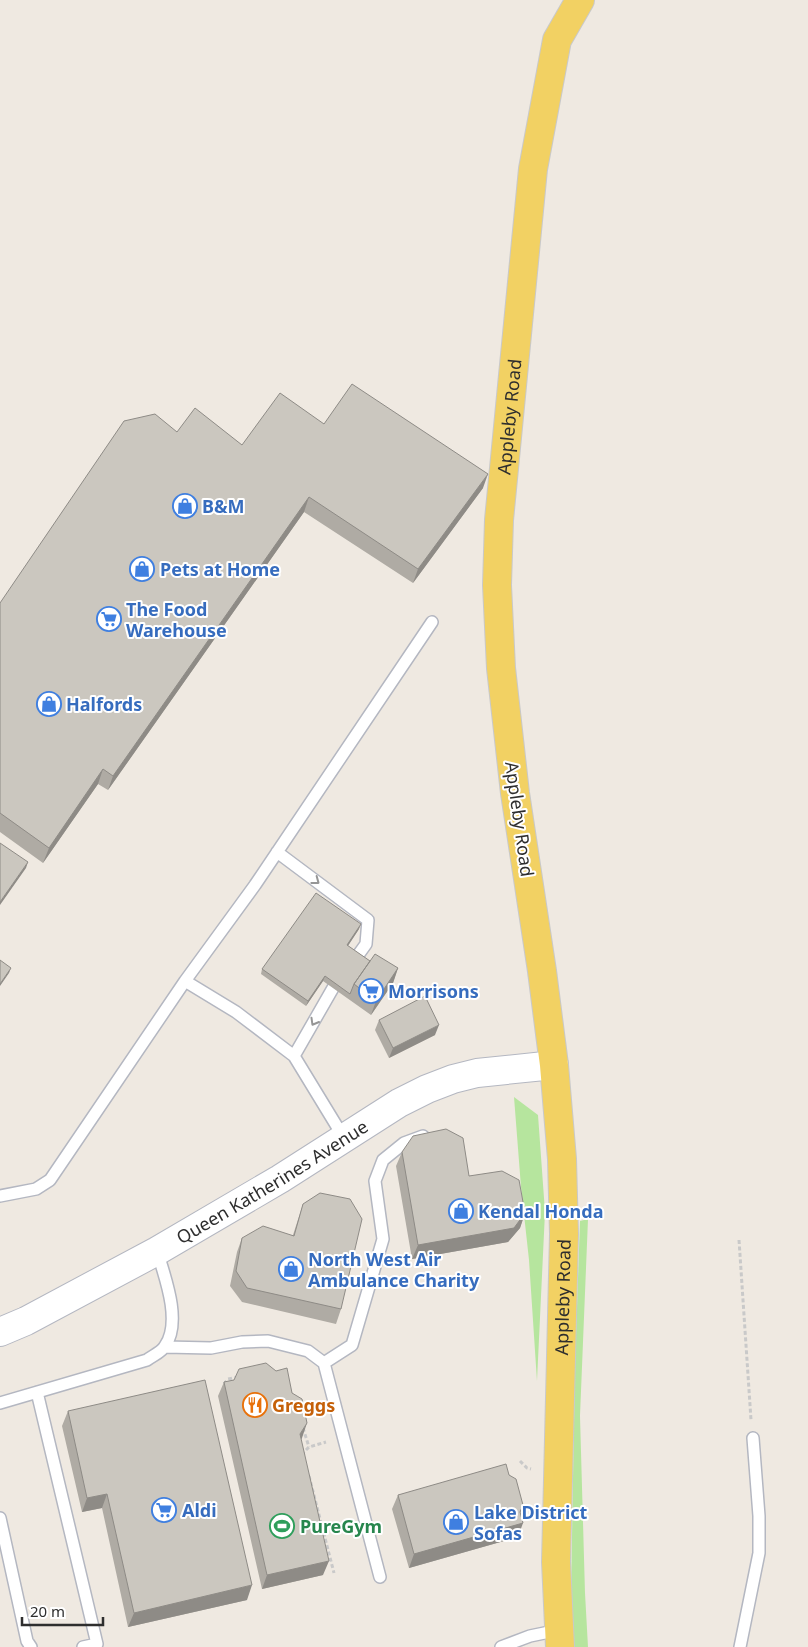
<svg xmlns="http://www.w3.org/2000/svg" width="808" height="1647" font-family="'Noto Sans',sans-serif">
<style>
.green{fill:#b6e59e}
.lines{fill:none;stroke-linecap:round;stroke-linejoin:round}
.lane-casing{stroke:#b4b7c1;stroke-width:14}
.secondary-casing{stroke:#b4b7c1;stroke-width:30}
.primary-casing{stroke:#c9c9c9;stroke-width:30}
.path{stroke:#c9c9c9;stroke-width:3;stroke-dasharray:4 2.5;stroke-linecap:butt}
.lane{stroke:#fff;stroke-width:11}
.secondary{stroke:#fff;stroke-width:28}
.primary{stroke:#f2d163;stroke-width:28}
.wall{fill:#afaba4}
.shaded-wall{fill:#8e8b86}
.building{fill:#cbc7bf;stroke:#8e8b86}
.oneway{stroke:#969696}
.labels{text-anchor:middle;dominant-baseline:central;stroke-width:4;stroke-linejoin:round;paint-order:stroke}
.street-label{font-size:18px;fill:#2e2e2e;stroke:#fff}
.shop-label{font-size:18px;font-weight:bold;fill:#366cbe;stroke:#fff;text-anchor:start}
.food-label{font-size:18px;font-weight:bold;fill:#c56008;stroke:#fff;text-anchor:start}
.leisure-label{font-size:18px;font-weight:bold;fill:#27864d;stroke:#fff;text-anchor:start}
</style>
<rect width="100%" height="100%" fill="#efe9e1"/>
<!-- green -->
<path class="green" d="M514,1097L538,1115L545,1212L537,1381L529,1260L521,1187Z
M588,1219L580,1416L585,1593L588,1647H573L571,1594L575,1364L580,1221Z"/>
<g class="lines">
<defs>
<path id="lane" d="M277,852L368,920L366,944L356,958
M294,1056L333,988
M344,1138L294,1056L236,1012L185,981L255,885L432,622
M0,1196L36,1189L50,1180L185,981
M165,1347L211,1348L242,1342L268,1341L308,1351L324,1363L380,1577
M324,1363L352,1345L383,1239L375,1181L383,1160L404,1143L423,1136
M37,1392L97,1644L83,1647
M0,1403L147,1360C152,1356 162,1352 165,1346C182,1322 165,1277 157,1251
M0,1518L27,1641L31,1647
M501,1647L530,1636L559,1630
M740,1647L759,1553V1516L753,1438"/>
<g id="secondary">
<path id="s1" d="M0,1332L26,1321L157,1251L280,1179L399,1103L427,1089L453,1079L477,1073L554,1065"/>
</g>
<g id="primary">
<path id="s2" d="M560,1647L556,1562L564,1234L562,1159L554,1065L542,971L515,793L501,668L497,585L499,520L533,169L557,40L580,0"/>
</g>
</defs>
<!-- lane casing -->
<use href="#lane" class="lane-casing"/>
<!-- secondary casing -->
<use href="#secondary" class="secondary-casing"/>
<!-- primary casing -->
<use href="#primary" class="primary-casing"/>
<!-- path -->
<path class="path" d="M739,1240L751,1420
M224,1384L228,1379L238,1377
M303,1428L309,1447
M304,1455L303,1453L309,1447L326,1442
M520,1461L527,1468L531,1469
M309,1476L334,1573"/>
<!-- lane -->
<use href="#lane" class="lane"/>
<!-- secondary -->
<use href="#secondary" class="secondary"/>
<!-- primary -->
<use href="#primary" class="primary"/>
</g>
<!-- wall -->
<path class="wall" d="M324,424L483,488L413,583L304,512L108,790L98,784L43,863L0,832V603L177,432L242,445Z
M359,929L348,946L370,961L398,968L393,983L371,1015L323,981L306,1006L261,974L262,969Z
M379,1020L435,1035L389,1058L375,1030Z
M402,1152L469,1176L525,1213L520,1228L508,1242L412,1259L396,1166Z
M303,1204L341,1309L336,1324L242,1302L230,1286L237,1252L242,1238L293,1235Z
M276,1371L302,1438L301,1439L323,1575L262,1589L218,1396L224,1382Z
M68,1411L247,1600L128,1627L102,1508L82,1512L62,1426Z
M509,1475L523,1505L520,1512L518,1537L409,1568L392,1509L398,1495Z"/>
<!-- shaded-wall -->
<path class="shaded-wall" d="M488,474L483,488L413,583L418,569Z
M309,497L304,512L108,790L113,776Z
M103,769L98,784L43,863L49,848Z
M28,862L26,868L0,905V902Z
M361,924L359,929L345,950L347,945Z
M11,968L9,973L0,986V984Z
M398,968L393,983L371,1015L376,1001Z
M325,976L323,981L306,1006L308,1001Z
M439,1025L435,1035L389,1058L393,1048Z
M525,1213L520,1228L508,1242L412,1259L418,1245Z
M307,1423L302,1438L295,1448L300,1434Z
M107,1494L102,1508L82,1512L87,1498Z
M523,1505L518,1519L523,1523L518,1537L409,1568L414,1554Z
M329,1561L323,1575L262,1589L267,1575Z
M252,1585L247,1600L128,1627L134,1613Z"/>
<!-- building -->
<path class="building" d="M352,384L488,474L418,569L309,497L113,776L103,769L49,848L0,813V603L124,421L155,414L177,432L195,408L242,445L280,393L324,424Z
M0,843L28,862L0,902Z
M316,893L361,924L347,945L370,961L354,984L350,994L325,976L308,1001L262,969Z
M375,954L398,968L376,1001L354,984Z
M0,960L11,968L0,984Z
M425,996L439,1025L393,1048L379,1020Z
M446,1129L463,1138L469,1176L502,1171L519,1180L525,1213L514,1228L418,1245L402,1152L413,1136Z
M320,1193L350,1199L362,1219L341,1309L247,1288L236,1271L242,1238L263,1226L294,1236L303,1204Z
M266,1363L276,1371L287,1368L292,1393L302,1399L307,1423L300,1434L329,1561L267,1575L224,1382L234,1380L239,1369Z
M205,1380L252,1585L134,1613L107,1494L87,1498L68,1411Z
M506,1464L509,1475L516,1479L523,1505L520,1512L523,1523L414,1554L398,1495Z"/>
<!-- one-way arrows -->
<defs><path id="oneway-chevron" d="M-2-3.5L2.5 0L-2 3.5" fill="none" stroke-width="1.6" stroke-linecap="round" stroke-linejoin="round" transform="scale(1.25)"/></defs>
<g class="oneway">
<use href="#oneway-chevron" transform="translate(316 881) rotate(37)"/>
<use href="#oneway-chevron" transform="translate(314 1022) rotate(120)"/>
</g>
<!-- icons -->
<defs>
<symbol id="shop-ring" viewBox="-11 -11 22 22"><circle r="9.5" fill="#fff" stroke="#3f7fe0" stroke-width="1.5"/><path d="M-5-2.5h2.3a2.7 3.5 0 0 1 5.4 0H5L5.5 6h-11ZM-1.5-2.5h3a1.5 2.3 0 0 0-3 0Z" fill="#3f7fe0"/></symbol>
<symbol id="supermarket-ring" viewBox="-11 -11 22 22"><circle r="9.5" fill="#fff" stroke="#3f7fe0" stroke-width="1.5"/><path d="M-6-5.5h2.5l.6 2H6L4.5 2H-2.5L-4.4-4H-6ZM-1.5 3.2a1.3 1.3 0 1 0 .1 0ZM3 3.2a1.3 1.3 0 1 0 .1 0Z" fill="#3f7fe0"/></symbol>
<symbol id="restaurant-ring" viewBox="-11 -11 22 22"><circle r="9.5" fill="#fff" stroke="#e8710a" stroke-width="1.5"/><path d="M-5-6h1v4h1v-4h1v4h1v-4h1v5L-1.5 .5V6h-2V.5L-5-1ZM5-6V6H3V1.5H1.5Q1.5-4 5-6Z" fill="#e8710a"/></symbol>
<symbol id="stadium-ring" viewBox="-11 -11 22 22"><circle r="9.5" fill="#fff" stroke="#2e9e5b" stroke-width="1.5"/><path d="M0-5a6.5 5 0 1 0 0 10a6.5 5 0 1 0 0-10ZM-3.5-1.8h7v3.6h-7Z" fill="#2e9e5b"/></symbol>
</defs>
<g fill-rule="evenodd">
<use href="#shop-ring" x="171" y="492" width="28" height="28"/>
<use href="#shop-ring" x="128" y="555" width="28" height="28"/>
<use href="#supermarket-ring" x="95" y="605" width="28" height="28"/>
<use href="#shop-ring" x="35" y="690" width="28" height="28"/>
<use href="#supermarket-ring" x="357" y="977" width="28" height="28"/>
<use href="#shop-ring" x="447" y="1197" width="28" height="28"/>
<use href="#shop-ring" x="277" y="1255" width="28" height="28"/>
<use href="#restaurant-ring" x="241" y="1391" width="28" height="28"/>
<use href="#supermarket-ring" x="150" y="1496" width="28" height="28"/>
<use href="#shop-ring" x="442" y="1508" width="28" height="28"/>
<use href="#stadium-ring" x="268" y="1512" width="28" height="28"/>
</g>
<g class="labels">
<!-- street labels -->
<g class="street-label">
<text stroke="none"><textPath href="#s2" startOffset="1235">Appleby Road</textPath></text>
<text transform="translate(520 819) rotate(82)">Appleby Road</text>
<text stroke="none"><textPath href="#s1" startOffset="311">Queen Katherines Avenue</textPath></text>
<text stroke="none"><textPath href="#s2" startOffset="350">Appleby Road</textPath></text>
</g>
<!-- shop labels -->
<g class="shop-label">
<text x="202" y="506">B&amp;M</text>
<text x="160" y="569">Pets at Home</text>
<text x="126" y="609">The Food<tspan x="126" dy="21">Warehouse</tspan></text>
<text x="66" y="704">Halfords</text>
<text x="388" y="991">Morrisons</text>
<text x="478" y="1211">Kendal Honda</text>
<text x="308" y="1259">North West Air<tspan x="308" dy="21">Ambulance Charity</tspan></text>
<text x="182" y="1510">Aldi</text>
<text x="474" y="1512">Lake District<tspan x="474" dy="21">Sofas</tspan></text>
</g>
<!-- food labels -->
<g class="food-label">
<text x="272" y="1405">Greggs</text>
</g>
<!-- leisure labels -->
<g class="leisure-label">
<text x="300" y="1526">PureGym</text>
</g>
</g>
<!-- scale -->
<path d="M22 1617v8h81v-8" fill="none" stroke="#2e2e2e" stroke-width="2.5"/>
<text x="30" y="1617" font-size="15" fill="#2e2e2e" stroke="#ffffff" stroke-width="4" paint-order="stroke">20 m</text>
</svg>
